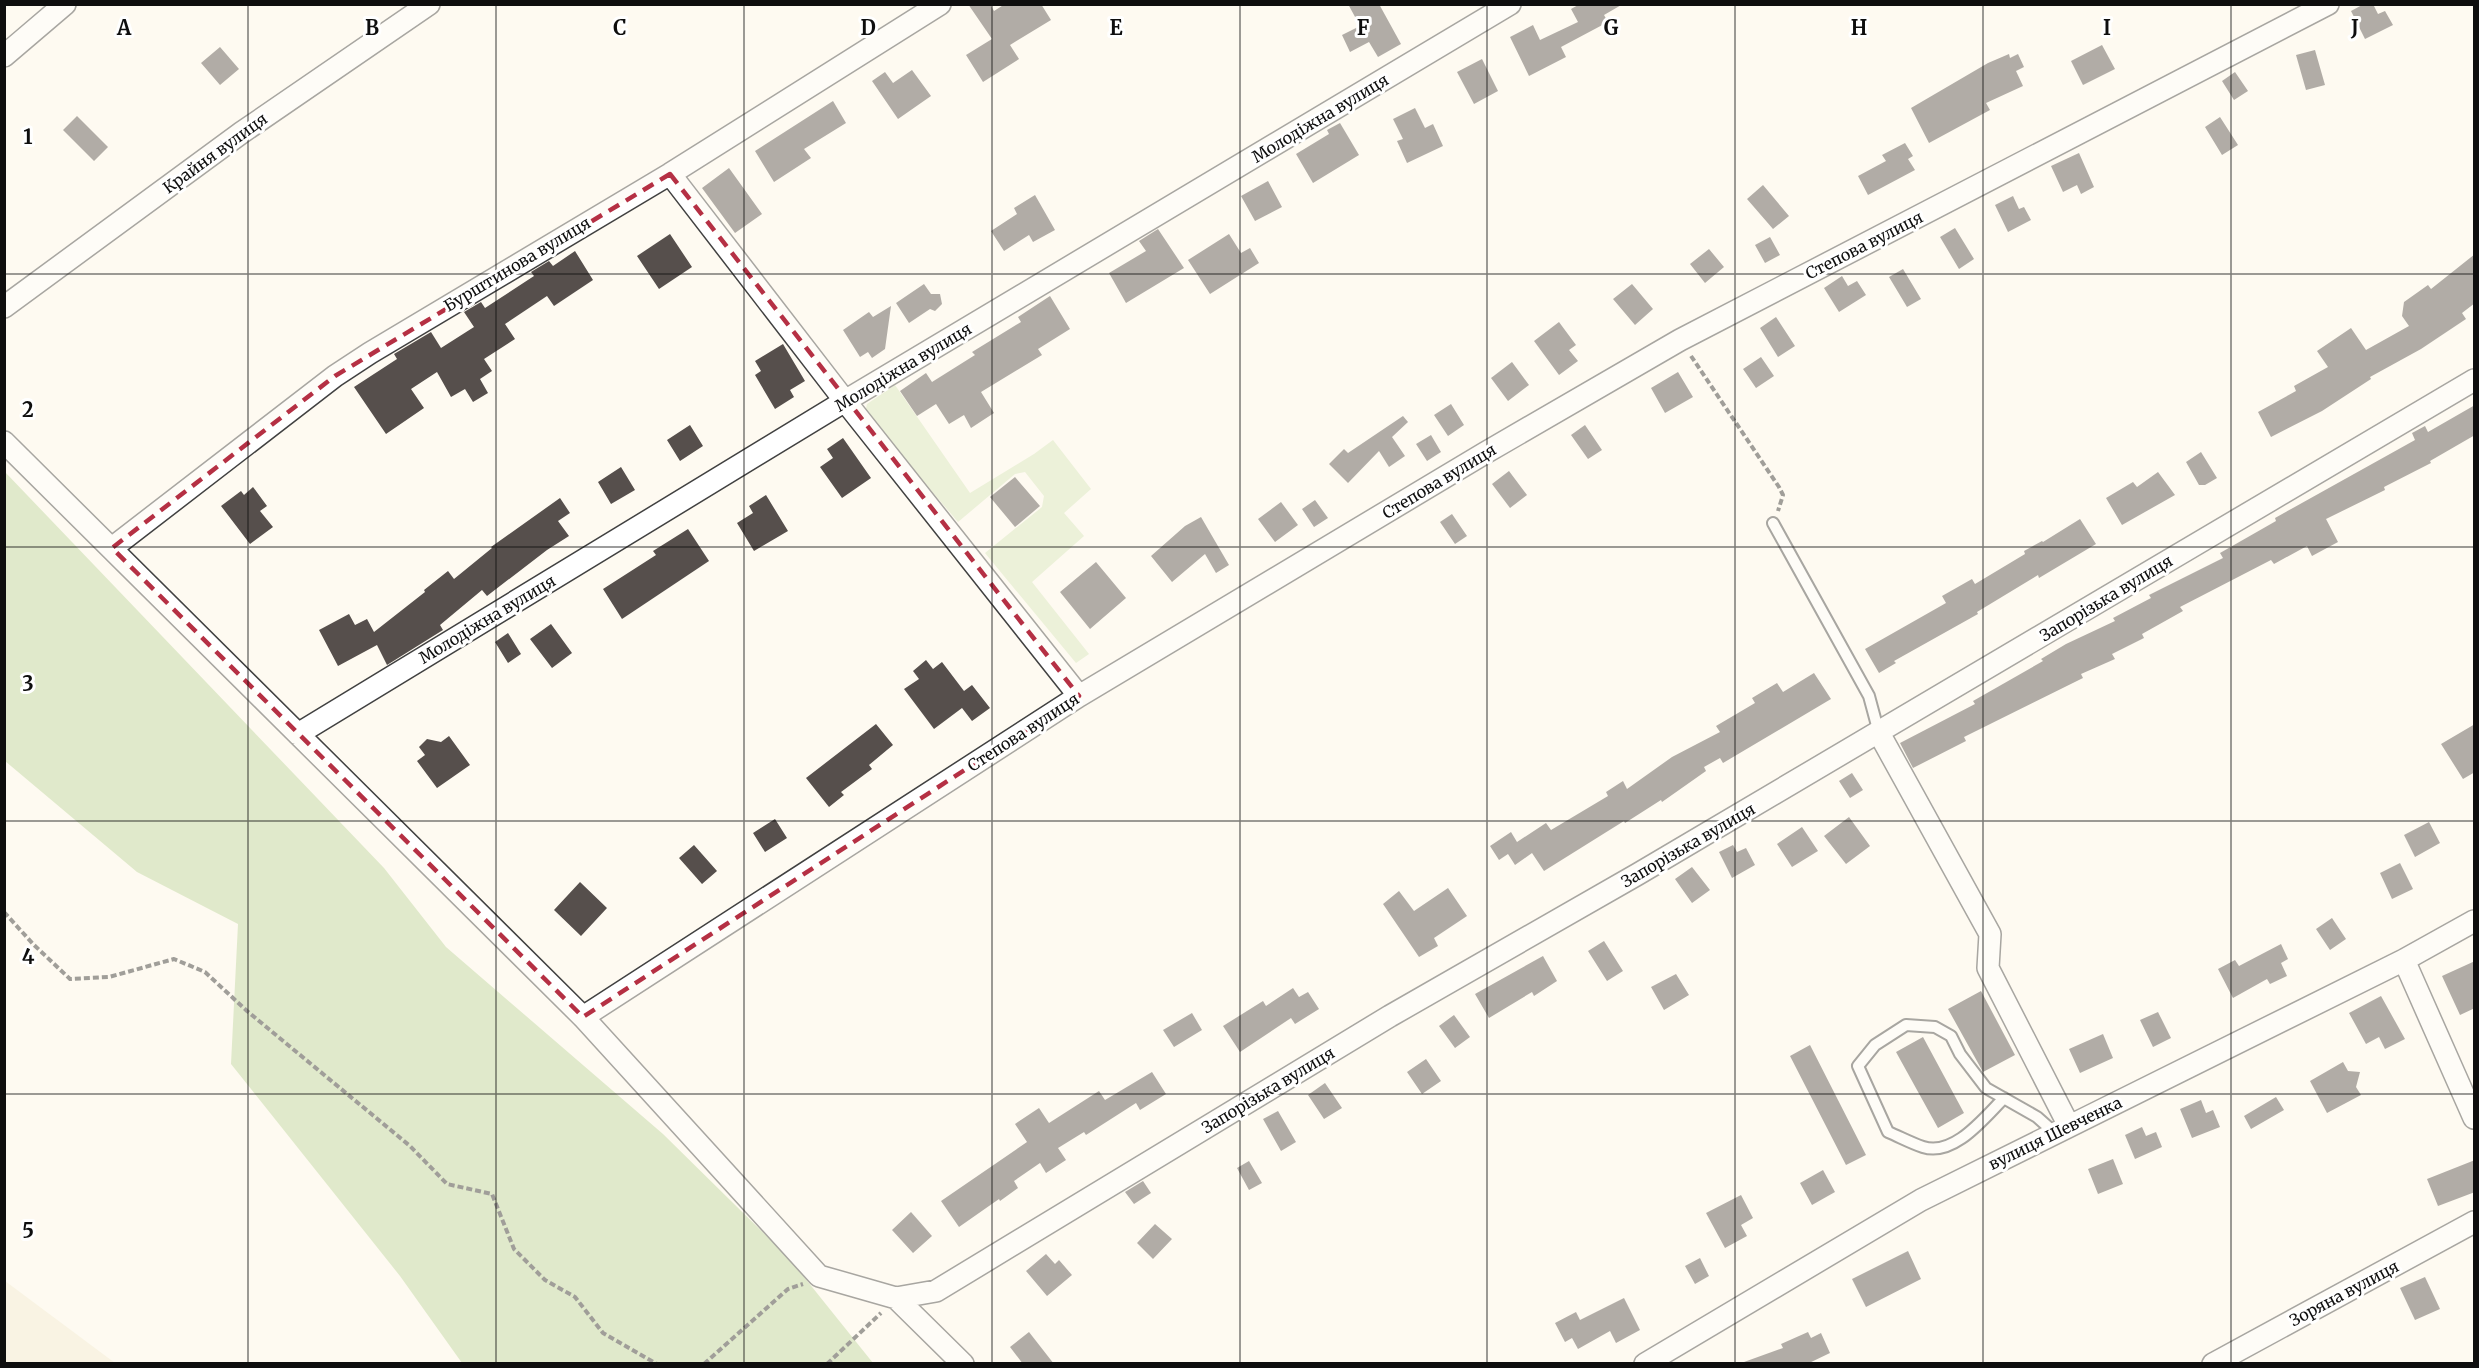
<svg xmlns="http://www.w3.org/2000/svg" width="2479" height="1368" font-family="Merriweather,serif">
<style>
.farmland{fill:#f3ecd2}
.green{fill:#d7e6bc}
.forest{fill:#bdd69d}
.building{fill:#564f4c}
.lines{fill:none;stroke-linecap:round;stroke-linejoin:round}
.service-casing{stroke:#414141;stroke-width:14}
.minor-casing{stroke:#414141;stroke-width:24}
.path{stroke:#303030;stroke-width:4;stroke-dasharray:6 3;stroke-linecap:butt}
.service{stroke:#fff;stroke-width:10}
.minor{stroke:#fff;stroke-width:21}
.marked{fill:none;stroke:#b53044;stroke-width:4.5;stroke-dasharray:12 8;stroke-linejoin:round}
.grid{fill:none;stroke:#0e0e0e;stroke-width:1.5;stroke-opacity:0.55}
.labels{text-anchor:middle;dominant-baseline:central;stroke-width:6;stroke-linejoin:round;paint-order:stroke}
.street-label{font-size:16px;fill:#0e0e0e;stroke:#fff}
.grid-label{font-size:20px;text-anchor:middle;font-weight:bold;fill:#0e0e0e;stroke:#fff;stroke-width:6;stroke-linejoin:round;paint-order:stroke}
</style>
<rect width="100%" height="100%" fill="#fefaf1"/>
<!-- farmland -->
<path class="farmland" d="M5,1281L115,1363H5Z"/>
<!-- green -->
<path class="green" d="M895,385L970,493L1034,454L1053,440L1091,489L1064,513L1084,536L1032,582L1089,654L1076,663L985,553L1042,507L1044,496L1025,472L1015,474L958,522L865,413L867,404Z"/>
<!-- forest -->
<path class="forest" d="M5,472L384,868L446,947L663,1134L788,1257L873,1363H462L400,1276L231,1064L238,924L137,872L5,761Z"/>
<!-- building -->
<path class="building" d="M968,4H990L994,11L1005,4H1041L1051,20L1010,45L1019,59L983,82L966,55L992,39Z
M1348,4H1379L1401,44L1378,57L1369,42L1350,52L1342,35L1360,26Z
M1580,4H1623L1604,15L1608,22L1561,47L1566,57L1529,76L1510,37L1533,25L1540,40L1578,22L1571,9Z
M2364,4H2373L2378,14L2385,11L2393,25L2365,39L2351,11Z
M2102,45L2115,69L2083,85L2071,61Z
M220,47L239,69L220,85L201,63Z
M2315,50L2325,85L2306,90L2296,55Z
M2009,54L2010,58L2018,54L2024,67L2016,71L2023,86L1986,103L1990,110L1929,143L1911,108L1988,63Z
M1482,59L1498,91L1474,104L1457,72Z
M912,70L931,96L898,119L872,81L885,72L893,83Z
M2235,72L2248,91L2234,100L2222,81Z
M833,101L846,123L804,149L811,158L774,182L755,151Z
M1415,108L1425,128L1433,124L1443,146L1407,163L1397,141L1403,139L1393,119Z
M77,116L108,147L94,161L63,130Z
M2220,117L2238,145L2222,155L2205,127Z
M1340,123L1359,155L1313,183L1296,154L1329,134L1327,130Z
M1905,143L1913,156L1908,159L1915,170L1868,195L1858,176L1886,161L1882,155Z
M2079,153L2094,187L2081,194L2077,185L2063,192L2051,166Z
M729,168L762,214L735,233L702,188Z
M1268,181L1282,207L1255,221L1241,196Z
M1763,185L1789,216L1773,229L1747,199Z
M1035,195L1055,230L1033,242L1029,235L1004,251L991,231L1017,214L1014,208Z
M2013,196L2019,209L2024,207L2031,220L2008,232L1995,205Z
M1955,228L1974,259L1959,269L1940,237Z
M1158,229L1184,268L1126,303L1109,273L1146,251L1139,241Z
M670,234L692,267L659,289L637,256Z
M1229,234L1241,253L1250,248L1259,263L1210,294L1188,260Z
M1770,237L1780,255L1765,263L1755,245Z
M1709,249L1724,267L1705,283L1690,264Z
M575,251L593,280L554,306L547,296L505,324L515,339L484,359L492,371L480,379L488,393L473,402L465,389L451,397L437,372L411,389L424,408L386,434L354,387L397,359L394,354L431,332L441,348L474,327L464,312L481,302L485,308L534,276L531,272L549,261L553,266Z
M2475,254V303L2462,313L2466,319L2421,349L2370,377L2371,379L2322,411L2271,437L2258,412L2296,391L2294,386L2328,367L2317,351L2351,328L2366,350L2409,326L2402,316L2404,302L2428,285L2431,289Z
M1903,269L1921,299L1907,307L1889,277Z
M1842,276L1848,286L1857,281L1866,295L1839,312L1824,288Z
M924,284L931,294H940L942,304L935,311L930,309L909,323L896,303Z
M1632,284L1653,309L1635,325L1613,299Z
M1050,296L1070,329L1038,349L1042,355L981,392L994,413L971,428L964,415L949,424L936,404L917,416L900,391L926,373L932,382L975,355L972,352L1021,322L1018,317Z
M891,306L885,349L872,358L868,352L860,357L843,330L869,312L873,317Z
M1776,317L1795,346L1778,357L1760,328Z
M1559,322L1576,345L1569,350L1578,361L1559,375L1534,341Z
M783,344L805,381L790,390L794,397L775,409L755,375L761,371L755,361Z
M1761,357L1774,376L1756,388L1743,369Z
M1512,362L1529,385L1508,401L1491,378Z
M1678,372L1693,397L1665,413L1651,388Z
M1451,404L1464,425L1448,436L1434,415Z
M2475,405V435L2430,461L2431,463L2384,487L2385,490L2326,519L2338,542L2312,556L2307,546L2274,564L2271,560L2180,607L2183,611L2142,634L2144,638L2112,654L2115,659L2081,674L2083,678L1964,737L1966,741L1913,768L1900,743L1975,704L1973,701L2043,661L2041,659L2066,644L2115,621L2113,618L2151,598L2149,595L2223,558L2220,553L2276,521L2275,518L2415,440L2412,433L2425,426L2428,432Z
M1403,416L1408,422L1392,437L1405,456L1389,467L1379,451L1348,483L1329,464L1344,449L1348,453Z
M690,425L703,446L680,461L667,440Z
M1585,425L1602,450L1588,459L1571,435Z
M1431,435L1441,452L1427,461L1416,444Z
M843,438L871,478L842,498L820,467L833,458L827,449Z
M2201,452L2217,478L2205,485H2199L2186,462Z
M621,467L635,490L611,504L598,482Z
M1509,471L1527,495L1510,508L1492,484Z
M2158,472L2175,495L2122,525L2106,498L2133,482L2137,487Z
M1015,477L1040,506L1015,527L990,497Z
M253,487L267,506L260,511L273,527L250,544L221,506L241,491L244,495Z
M766,495L788,531L754,551L737,523L753,513L749,506Z
M560,498L570,513L558,521L569,536L547,550L487,596L482,590L440,625L443,630L387,665L377,645L338,666L319,630L349,614L355,625L367,619L374,632L425,592L424,590L448,571L454,579L492,548L491,547Z
M1315,500L1328,518L1314,527L1302,509Z
M1281,502L1298,525L1275,542L1258,519Z
M1452,514L1467,536L1455,544L1440,522Z
M1201,517L1229,565L1216,573L1205,554L1172,582L1151,556L1185,526Z
M2080,519L2096,544L2039,578L2038,575L1977,612L1978,614L1894,661L1896,663L1879,673L1865,649L1946,603L1942,596L1972,579L1975,584L2025,554L2024,551L2042,541L2043,542Z
M688,529L709,561L622,619L603,589L656,555L653,551Z
M1096,562L1126,598L1090,629L1060,592Z
M551,624L572,653L552,668L530,639Z
M508,633L521,654L508,663L495,642Z
M926,660L933,669L942,662L964,691L972,685L990,708L972,721L962,708L934,729L904,689L919,679L913,671Z
M1814,673L1831,699L1723,763L1720,758L1704,767L1706,771L1662,802L1661,800L1625,823L1624,821L1544,871L1532,853L1515,865L1508,854L1499,860L1490,846L1511,832L1517,842L1546,823L1551,830L1608,796L1606,792L1623,781L1627,789L1672,757L1720,732L1716,726L1755,703L1752,698L1777,683L1783,692Z
M876,724L893,745L869,765L872,769L841,792L844,795L829,807L806,778Z
M2475,724V772L2463,779L2441,744Z
M449,736L470,765L437,788L417,761L425,755L419,747L427,739L441,742Z
M1852,773L1863,790L1850,798L1839,781Z
M1849,817L1870,846L1846,864L1824,836Z
M775,819L787,838L765,852L753,833Z
M2429,822L2440,843L2415,857L2404,835Z
M1802,827L1818,851L1792,867L1777,844Z
M694,845L717,871L702,884L679,858Z
M1733,845L1737,852L1746,848L1755,865L1732,878L1719,852Z
M2400,863L2413,889L2392,899L2380,873Z
M1692,867L1710,890L1692,903L1675,879Z
M580,882L607,908L581,936L554,910Z
M1448,888L1467,916L1434,938L1438,946L1419,957L1383,904L1399,891L1414,911Z
M2332,918L2346,939L2330,950L2316,929Z
M1604,941L1623,971L1607,981L1588,951Z
M2281,944L2288,959L2281,963L2287,976L2270,984L2267,979L2233,998L2218,969L2235,960L2239,966Z
M1543,956L1557,981L1534,996L1532,992L1489,1018L1475,994Z
M2475,961V1008L2460,1015L2442,976Z
M1676,974L1689,995L1664,1010L1651,987Z
M1293,988L1299,997L1308,992L1319,1009L1295,1024L1291,1018L1240,1052L1223,1026L1263,1001L1266,1006Z
M1981,991L2015,1055L1983,1072L1948,1009Z
M2381,996L2405,1039L2385,1049L2379,1037L2366,1044L2349,1013Z
M2158,1012L2171,1038L2153,1047L2140,1020Z
M1192,1013L1202,1030L1174,1047L1163,1030Z
M1454,1015L1470,1037L1455,1048L1439,1026Z
M2103,1034L2113,1058L2080,1073L2069,1049Z
M1923,1037L1964,1113L1938,1128L1896,1052Z
M1810,1045L1866,1155L1846,1165L1790,1056Z
M1426,1059L1441,1081L1422,1094L1407,1072Z
M2343,1062L2348,1071L2360,1072L2356,1087L2361,1095L2327,1113L2310,1081Z
M1152,1072L1166,1094L1140,1110L1136,1103L1086,1135L1084,1132L1058,1148L1066,1160L1046,1173L1040,1163L1014,1181L1018,1188L1000,1201L999,1199L959,1227L941,1201L1027,1142L1015,1124L1039,1108L1049,1123L1099,1091L1105,1100Z
M1325,1083L1342,1108L1324,1119L1308,1095Z
M2276,1097L2284,1110L2251,1129L2244,1116Z
M2201,1100L2206,1113L2213,1110L2220,1127L2192,1138L2180,1109Z
M1278,1111L1296,1142L1281,1151L1263,1119Z
M2142,1127L2146,1136L2156,1132L2162,1147L2135,1159L2125,1135Z
M2113,1159L2123,1184L2098,1194L2088,1169Z
M2475,1160V1192L2438,1206L2427,1179Z
M1249,1161L1262,1183L1249,1190L1237,1168Z
M1823,1170L1835,1192L1812,1205L1800,1183Z
M1143,1181L1151,1193L1134,1204L1125,1192Z
M1741,1195L1753,1218L1741,1225L1747,1236L1725,1248L1706,1213Z
M911,1212L932,1236L913,1253L892,1230Z
M1155,1224L1172,1239L1153,1259L1137,1243Z
M1908,1251L1921,1279L1866,1307L1852,1279Z
M1046,1254L1055,1264L1059,1260L1072,1275L1047,1296L1026,1271Z
M1700,1258L1709,1276L1695,1284L1685,1266Z
M2425,1277L2440,1309L2415,1320L2400,1288Z
M1624,1298L1640,1330L1616,1343L1610,1331L1578,1349L1572,1338L1565,1342L1555,1323L1576,1312L1580,1320Z
M1029,1332L1054,1364H1023L1010,1347Z
M1808,1332L1811,1338L1821,1333L1830,1353L1807,1364H1745L1744,1362L1783,1348L1781,1344Z"/>
<g class="lines">
<defs>
<path id="service" d="M1773,523L1869,696L1879,733
M2004,1098C1984,1118 1954,1157 1923,1147C1911,1143 1900,1137 1888,1132L1858,1066L1875,1045L1906,1025L1935,1027L1951,1036L1960,1054L1986,1088L2037,1117L2055,1133"/>
<path id="minor" d="M4,56L65,4
M670,174L845,401L1079,696
M4,307L241,133L429,4
M4,442L583,1017L819,1276L896,1298L963,1364
M112,548L335,376L370,353L670,174L940,4
M1879,733L1990,934L1988,968L2069,1126
M298,734L845,401L1510,4
M2404,960L2474,1118
M583,1017L1079,696L1485,453L1680,340L2328,4
M896,1298L936,1291L1390,1016L1638,874L2474,380
M1645,1364L1921,1200L2404,960L2474,921
M2213,1364L2474,1222"/>
</defs>
<!-- service casing -->
<use href="#service" class="service-casing"/>
<!-- minor casing -->
<use href="#minor" class="minor-casing"/>
<!-- path -->
<path class="path" d="M1691,356L1779,487L1783,495L1778,511
M4,912L33,944L70,979L109,977L174,959L205,972L247,1011L410,1146L447,1184L492,1194L514,1249L545,1280L575,1297L603,1333L657,1364
M704,1364L788,1289L803,1284
M827,1364L881,1313"/>
<!-- service -->
<use href="#service" class="service"/>
<!-- minor -->
<use href="#minor" class="minor"/>
</g>
<!-- marked area -->
<path d="M0 0H2479V1368H0ZM670,174L1079,696L583,1017L112,548L335,376Z" fill="#fefaf1" fill-opacity=".55" fill-rule="evenodd"/>
<path class="marked" d="M670,174L1079,696L583,1017L112,548L335,376Z"/>
<!-- grid -->
<path class="grid" d="M248,4V1364M496,4V1364M744,4V1364M992,4V1364M1240,4V1364M1487,4V1364M1735,4V1364M1983,4V1364M2231,4V1364M4,274H2474M4,547H2474M4,821H2474M4,1094H2474"/>
<g class="labels">
<!-- street labels -->
<g class="street-label">
<text transform="translate(1320 118) rotate(-31)">Молодіжна вулиця</text>
<text transform="translate(215 153) rotate(-36)">Крайня вулиця</text>
<text transform="translate(1864 245) rotate(-27)">Степова вулиця</text>
<text transform="translate(517 264) rotate(-31)">Бурштинова вулиця</text>
<text transform="translate(903 367) rotate(-31)">Молодіжна вулиця</text>
<text transform="translate(1439 481) rotate(-31)">Степова вулиця</text>
<text transform="translate(2106 598) rotate(-31)">Запорізька вулиця</text>
<text transform="translate(487 619) rotate(-31)">Молодіжна вулиця</text>
<text transform="translate(1023 732) rotate(-33)">Степова вулиця</text>
<text transform="translate(1688 845) rotate(-30)">Запорізька вулиця</text>
<text transform="translate(1268 1090) rotate(-31)">Запорізька вулиця</text>
<text transform="translate(2055 1133) rotate(-26)">вулиця Шевченка</text>
<text transform="translate(2344 1293) rotate(-28)">Зоряна вулиця</text>
</g>
</g>
<g class="grid-label">
<text x="124" y="35">A</text>
<text x="372" y="35">B</text>
<text x="620" y="35">C</text>
<text x="868" y="35">D</text>
<text x="1116" y="35">E</text>
<text x="1363" y="35">F</text>
<text x="1611" y="35">G</text>
<text x="1859" y="35">H</text>
<text x="2107" y="35">I</text>
<text x="2355" y="35">J</text>
<text x="28" y="144">1</text>
<text x="28" y="417">2</text>
<text x="28" y="691">3</text>
<text x="28" y="964">4</text>
<text x="28" y="1238">5</text>
</g>
<!-- border -->
<rect width="2479" height="1368" fill="none" stroke="#0e0e0e" stroke-width="12"/>
</svg>
